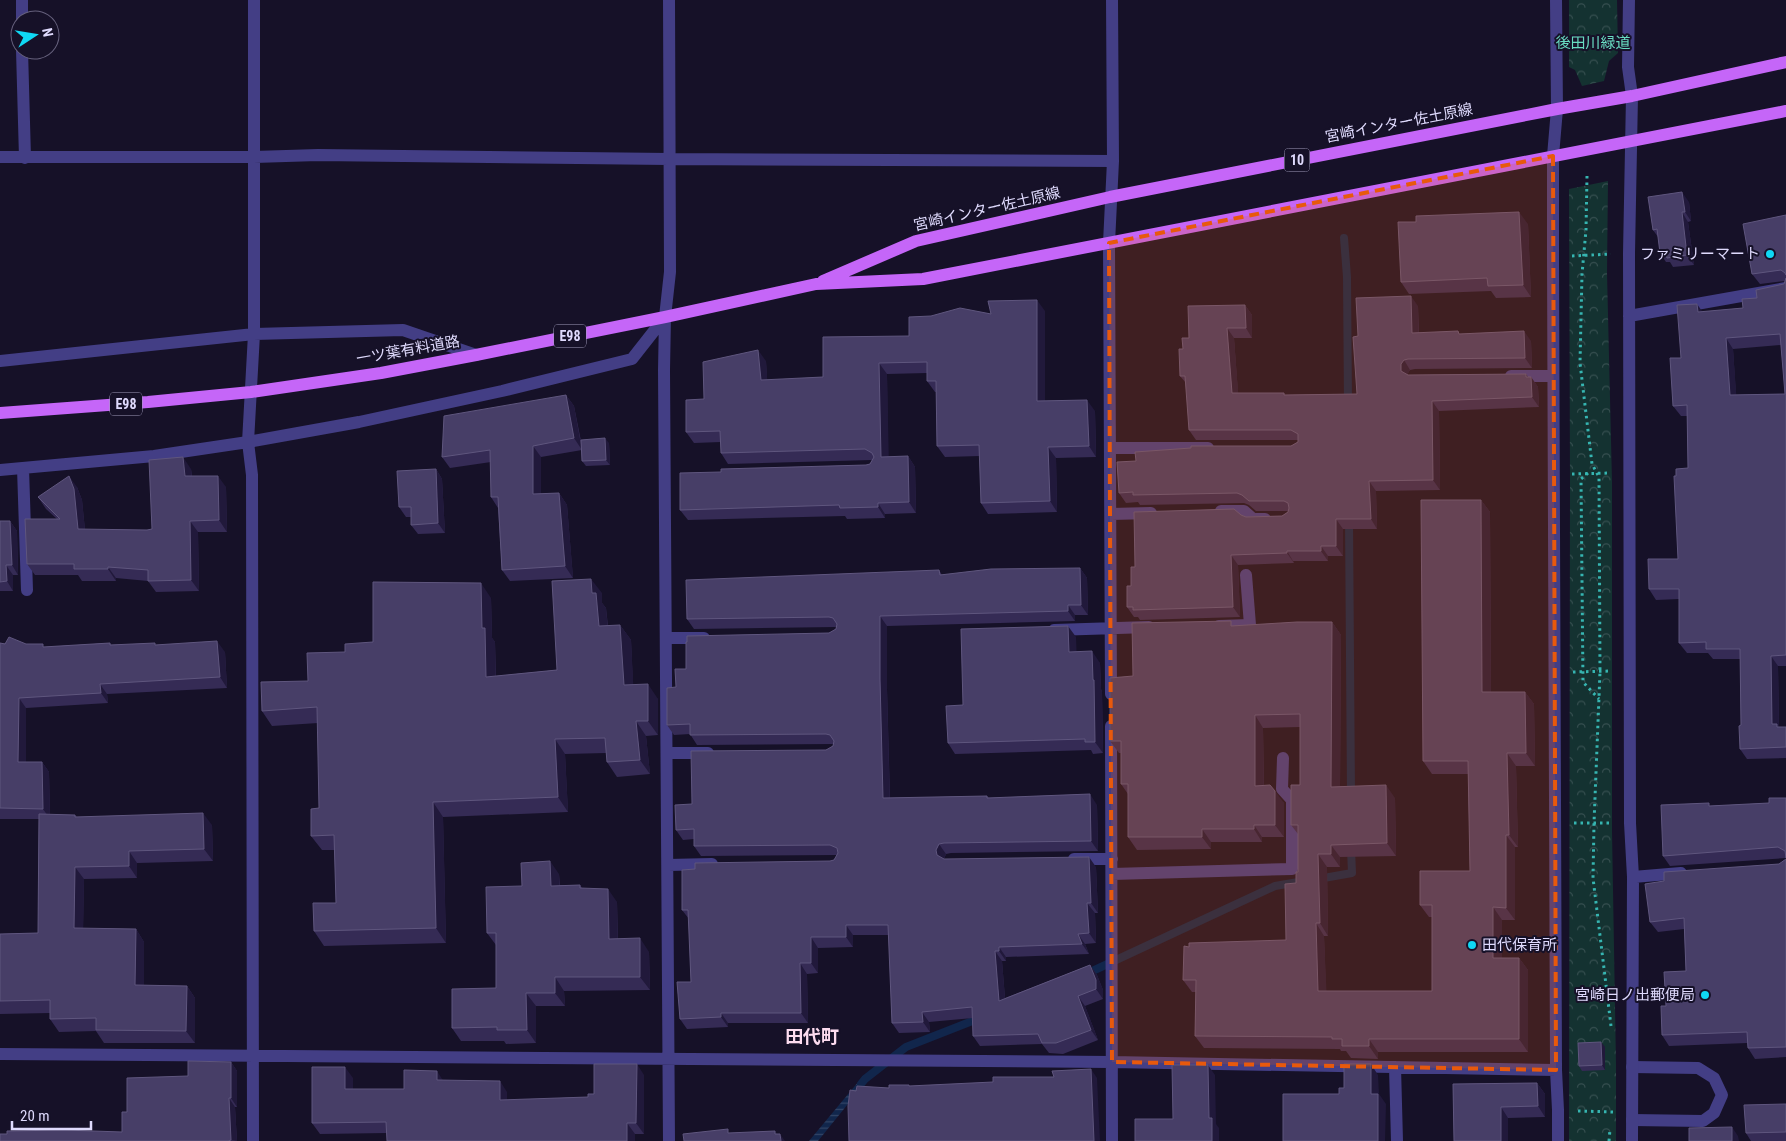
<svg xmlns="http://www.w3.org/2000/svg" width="1786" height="1141" font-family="'Roboto Condensed','Noto Sans JP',sans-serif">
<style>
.park{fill:url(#park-crowns)}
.water{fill:url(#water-rules)}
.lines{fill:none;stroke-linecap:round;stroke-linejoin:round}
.stream{stroke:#11264c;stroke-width:8}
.path{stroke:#36b5b1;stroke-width:3;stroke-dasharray:2.5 4;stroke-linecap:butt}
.lane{stroke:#433e85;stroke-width:12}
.street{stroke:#433e85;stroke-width:12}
.primary{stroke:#c566f8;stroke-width:12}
.wall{fill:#352b55;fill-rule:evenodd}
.shaded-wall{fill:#21193b}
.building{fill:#473e67;stroke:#5f567e;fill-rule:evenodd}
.marked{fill:#e8590c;fill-opacity:0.2;stroke:#e8590c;stroke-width:4;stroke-dasharray:10 6;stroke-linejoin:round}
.poi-dot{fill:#0fd8f4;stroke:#161128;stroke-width:2}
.labels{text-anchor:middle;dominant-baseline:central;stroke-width:4;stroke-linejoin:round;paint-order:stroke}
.shield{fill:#161128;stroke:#a39ebd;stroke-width:1}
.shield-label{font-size:14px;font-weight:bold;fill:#dfdafd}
.park-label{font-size:15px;fill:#68dbc1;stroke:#161128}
.street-label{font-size:15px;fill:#dfdafd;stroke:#161128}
.poi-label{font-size:15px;fill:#dfdafd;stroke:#161128;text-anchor:end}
.quarter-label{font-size:18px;font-weight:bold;fill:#fddcf0;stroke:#161128}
</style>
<defs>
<pattern id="park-crowns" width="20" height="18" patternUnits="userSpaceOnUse" patternTransform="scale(1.25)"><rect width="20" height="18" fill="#143231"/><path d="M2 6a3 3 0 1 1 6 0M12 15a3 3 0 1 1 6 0" fill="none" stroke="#364f50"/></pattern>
<pattern id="water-rules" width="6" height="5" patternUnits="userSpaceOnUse" patternTransform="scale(1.25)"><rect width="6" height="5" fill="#11264c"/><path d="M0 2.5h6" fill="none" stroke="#334567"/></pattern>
</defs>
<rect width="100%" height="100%" fill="#161128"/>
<!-- park -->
<path class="park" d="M1569,0H1617L1618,53L1609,61L1604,81L1582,86L1575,70L1569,67Z
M1608,181L1607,273L1612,482V832L1616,1065V1141H1569L1570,482L1569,189Z"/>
<!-- water -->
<path class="water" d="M864,1075L869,1078L818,1141H809Z"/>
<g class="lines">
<!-- stream -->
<path class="stream" d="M1344,238L1347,277L1348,405
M1349,519L1351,795
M1318,879L1352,873L1351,849
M1086,974L1275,886L1304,881
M861,1084L865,1079L906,1047L980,1018"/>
<!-- path -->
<path class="path" d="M1587,176L1586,230L1582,274L1580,363L1592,464L1599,477L1600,672L1594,823L1593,878L1611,1026
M1572,256L1611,254
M1588,473L1581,479L1583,682L1599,699
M1572,474L1611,473
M1573,672L1612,671
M1574,823H1610
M1578,1111L1614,1112
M1609,1141L1610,1129"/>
<!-- lane -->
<path class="lane" d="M1632,1067L1698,1068L1714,1078L1722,1095L1714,1113L1703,1121L1632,1120"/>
<!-- street -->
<path class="street" d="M22,0V20
M669,0L670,272L665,317L664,370L669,1141
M1556,0L1557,109L1553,156V258L1556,1070L1558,1110V1141
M1629,0L1628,67L1632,96L1629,253L1630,823L1633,877L1632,1141
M22,50L25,158
M0,157H254L318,155L669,159L1113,161
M1629,316L1786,288
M0,361L254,334L403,330L476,355
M1511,376H1553
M1111,448H1208
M23,468L27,590
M0,470L154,456L248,442L359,422L502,391L632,359L665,317
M1221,511H1244L1253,519H1265
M1111,514L1151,513
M1219,626L1250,625L1246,575
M1054,630L1149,627
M667,638H704
M1111,694L1109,243L1113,161L1112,0
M1111,726L1112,1141
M667,753H708
M1074,859H1112
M668,865L712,864
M1112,874L1292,869V800L1282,789L1283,758
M1633,877L1681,873
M0,1054L1112,1062L1556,1070
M1395,1067L1397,1141
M253,1141L252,475L248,442L254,334V0"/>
<!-- primary -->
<path class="primary" d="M823,281L916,241L1110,197L1557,109L1632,96L1786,62
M0,413L148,402L251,392L381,373L476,355L665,317L816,284L923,279L1786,111"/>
</g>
<!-- wall -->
<path class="wall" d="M1689,202L1691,221L1688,222L1694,265L1673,267L1670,262H1666L1660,253L1658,237L1653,230Z
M1786,215V666H1778L1779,727H1786V758L1747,759L1740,749L1741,725L1740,659H1713L1708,653H1687L1679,643V599L1656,600L1649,589L1678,559L1676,476L1688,468L1687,416H1681L1673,406L1703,312L1743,308L1757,298L1784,284L1785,281L1760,284L1752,274ZM1781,345L1785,394L1736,395L1733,349Z
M1416,222L1528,224L1531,297L1496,298L1491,291L1409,294L1401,282Z
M1245,305L1252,315V338H1234L1238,393H1284L1285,395L1357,394L1358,336L1418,306L1419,333L1460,334L1531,341L1532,368L1415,369L1410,370L1408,373V375L1526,374L1528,377H1531L1538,387L1539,407L1439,411L1440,490L1376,491L1377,529H1343V556H1328V561H1293L1294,563L1238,565L1240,617L1140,620L1138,617H1134L1127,607L1135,567L1241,515L1246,517L1282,516L1288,512V511H1256L1249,505L1244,503L1140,505L1138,502L1126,503L1119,493L1136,461L1291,446L1298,442V440H1196L1189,430L1186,383L1180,376L1183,349L1189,338Z
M1045,311V401L1095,411L1096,457L1056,458L1057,512L988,514L981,503L980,456L945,457L937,446L936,392H935L927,381V373L887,374L888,457L908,456L915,467L916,513L885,514V518L847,519L845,516L688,520L680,510L721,472L866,465L870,464L872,460L728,464L721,453V442L694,443L686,432L704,399L766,361L767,380L823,377L909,336L991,314Z
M566,395L574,406L582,446L609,443L610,465L586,466L582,461V450L541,457V494L559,493L567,505L573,578L510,581L502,570L498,508L491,497V462L450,468L442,457Z
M191,469L192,476L226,487L227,532H198L199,591L156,592L148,581L116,578V581H82L78,575H35L27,564L57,519L46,509L38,497L77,487L82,500L85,530H147L152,529Z
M436,469L442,479L445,533L418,534L411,525V517H406L399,507Z
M1481,500L1490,512L1491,692H1525L1534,704L1535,766H1516L1518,847H1515V920H1502V958H1519L1528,970V1052H1378V1059L1351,1058L1346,1051H1341L1340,1049L1204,1048L1195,1036L1196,992H1192L1183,980L1189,947L1286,940L1298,872V834L1291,825L1300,785V727L1263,728L1264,786L1284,803V837H1262V842H1211V849L1137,850L1128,837V794L1121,784V753H1119L1110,741L1133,676L1235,626L1332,622L1341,635L1340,786L1395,798L1396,856L1340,857V867H1327L1328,936H1324L1326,991H1432V917H1429L1420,905L1470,871L1468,774H1432L1423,761Z
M0,521H10L17,531L18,575H13V591H0Z
M1080,568L1087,578L1088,615H1075V621L887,626V689L890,798L987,796L989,798L1097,805L1098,851L951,853L946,854L944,859L1096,867L1098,913H1095L1096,943L1085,944L1089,954L1006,957V961H1002L1005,998L1090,965L1097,975L1103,990V999L1085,1006L1098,1040L1063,1054L1049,1053L1042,1044L980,1046L973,1036V1018L929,1022L930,1032L899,1033L892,1023L889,935H853V947L818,948V973L807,974L808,1023H728V1027L687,1029L680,1019L691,982L689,919L682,910L695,869L830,861L834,860L837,855L701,856L694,846V839L683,840L676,830L692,804L826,750L833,746V744L697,745L690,734L674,735L667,725L676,687L686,669L687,642L829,633L836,629V627L694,629L687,619L939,570L942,575Z
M602,593V603L606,608L608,626L620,625L631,640L633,685L658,699V735L646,736L650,774L617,777L607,762L606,753L565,754L568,812L443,817L446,943L324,946L314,931L336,903L335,850H322L311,836L319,808L318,723L272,726L262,711L308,681L345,652L373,642L491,598L492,638L495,642L496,676L557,670Z
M1076,637V652L1100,663L1101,689L1102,692L1103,753L1093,754L1091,750L955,754L948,743L963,705Z
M0,643L26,644L45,647L110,643L111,645H156L225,652L227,688L107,694L108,703L26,708V762H42L49,772L50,815H75L77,817L212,825L213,861L137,863V878L84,879L83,929H136L144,942V985L187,986L195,998V1043H104L96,1031L59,1032L50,1019V1013L0,1014V934L38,933L39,819H0Z
M1786,798V858L1670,866L1663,856L1710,806L1769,803Z
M1786,859V1057L1755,1059L1748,1048L1747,1043L1669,1046L1662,1035L1666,1006L1686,971L1684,929L1658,932L1650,922L1664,881L1779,864Z
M559,874L560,885H580L582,888L617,902L618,939L649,952L650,990L564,991L565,1006H536V1043L506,1044L504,1041H461L452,1028L496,988V945L487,933L522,886Z
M1605,1047V1070L1582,1071L1579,1066Z
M231,1062L237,1071V1107H235L237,1141H0L122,1132L127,1112L188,1076Z
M644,1075V1134H635V1141H387V1133L320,1134L312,1123L353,1078V1089H404L444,1080L507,1092V1100L588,1097L594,1094Z
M1537,1083L1545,1094V1117L1508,1118V1141H1454L1453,1084Z
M1786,1104V1141H1751L1746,1133Z"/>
<!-- shaded-wall -->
<path class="shaded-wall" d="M1682,192L1689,202L1691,221L1685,212Z
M1519,212L1528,224L1531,297L1523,285Z
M1682,212L1688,222L1694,265L1687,255Z
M1411,296L1418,306L1419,343L1412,333Z
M1037,300L1045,311V412L1037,401Z
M1697,304L1704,314L1698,312Z
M1245,305L1252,315V338L1246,328Z
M1227,328L1234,338L1239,403L1232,393Z
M1524,331L1531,341L1532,368L1525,358Z
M1726,338L1733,349L1737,405L1730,395Z
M758,350L766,361L768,391L761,380Z
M1404,360L1410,370L1408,373V381L1401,371V364Z
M879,363L887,374L889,468L881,457Z
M1526,374L1531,382V377L1538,387L1539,407L1532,397Z
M566,395L574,406L582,450L574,438Z
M1087,400L1095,411L1096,457L1089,446Z
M1432,401L1439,411L1440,490L1433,480Z
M605,438L609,443L610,465L606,460Z
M533,446L541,457V505L533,494Z
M1048,447L1056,458L1057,512L1050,501Z
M908,456L915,467L916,513L909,502Z
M183,457L191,469L193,487L185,476Z
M436,469L442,479L445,533L438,523Z
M69,476L77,487L82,500L86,541L78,529Z
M218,476L226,487L227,532L219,520Z
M1369,481L1376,491L1377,529L1371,519Z
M559,493L567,505L573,578L565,566Z
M1481,500L1490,512L1491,705L1482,692Z
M878,503L885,514V518L878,507Z
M1336,519L1343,529V556L1336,546Z
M10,521L17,531L18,575L12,565Z
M190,521L198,532L199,591L191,580Z
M1321,546L1328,556V561L1321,551Z
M1287,551L1293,561L1294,563L1287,553Z
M1231,555L1238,565L1240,617L1233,607Z
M6,565L13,575V591L7,581Z
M108,567L116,578V581L108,569Z
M1080,568L1087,578L1088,615L1081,605Z
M591,579L602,593V603L606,608L609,641L599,626L592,593Z
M481,583L491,598L492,638L495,642L496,692L486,677L482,628Z
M1068,605L1075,615V621L1068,611Z
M880,616L887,626V689L890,808L883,798L880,679Z
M1332,622L1341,635L1340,799L1331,787Z
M620,625L631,640L634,700L624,685Z
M1068,626L1076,637L1077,663L1069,652Z
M217,641L225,652L227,688L220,677Z
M1092,651L1100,663L1101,689L1102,692L1103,753L1095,742Z
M1771,656L1778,666L1779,728L1784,734L1772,724Z
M100,684L107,694L108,703L101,693Z
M648,684L658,699V735L648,721Z
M1525,692L1534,704L1535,766L1526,753Z
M19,698L26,708V772L18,762Z
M1255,715L1263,728L1264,798L1255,786Z
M636,721L646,736L650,774L640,760Z
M555,739L565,754L568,812L558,797Z
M1507,753L1516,766L1518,847L1509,835Z
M42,762L49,772L50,819L43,809Z
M1386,785L1395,798L1396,856L1387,843Z
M1275,791L1284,803V837L1275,825Z
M1090,794L1097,805L1098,851L1091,841Z
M433,802L443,817L446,943L436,928Z
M203,813L212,825L213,861L204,849Z
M1254,825L1262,837V842L1254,829Z
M1202,829L1211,842V849L1202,837Z
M1506,835L1515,847V920L1506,908Z
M939,844L946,854L943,861L937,855L936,850Z
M1331,845L1340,857V867L1331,854Z
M129,851L137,863V878L129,866Z
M1318,854L1327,867L1328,936L1320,923Z
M1089,857L1096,867L1098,913L1091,903Z
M550,861L559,874L560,899L551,886Z
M75,867L84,879L83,941L74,928Z
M608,889L617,902L618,952L609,939Z
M1087,903L1095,913L1096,943L1089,933Z
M1493,907L1502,920V970L1493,958Z
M1316,923L1324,936L1327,1003L1318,991Z
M846,925L853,935V947L846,937Z
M136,929L144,942V997L135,985Z
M1078,934L1085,944L1089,954L1082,944Z
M811,937L818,948V973L811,963Z
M640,938L649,952L650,990L640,977Z
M999,947L1006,957V961L999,951Z
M995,951L1002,961L1006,1011L999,1001Z
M1519,958L1528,970V1052L1519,1039Z
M800,963L807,974L808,1023L801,1013Z
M1090,965L1097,975L1103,990V999L1096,989Z
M555,977L564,991L565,1006L555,993Z
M187,986L195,998V1043L186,1031Z
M526,993L536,1006V1043L527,1030Z
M1078,996L1085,1006L1098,1040L1091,1030Z
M922,1012L929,1022L930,1032L923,1022Z
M721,1013L728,1023V1027L721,1017Z
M1369,1039L1378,1052V1059L1369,1046Z
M1601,1042L1605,1047V1070L1602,1065Z
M231,1062L237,1071V1107L231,1098Z
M637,1064L644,1075V1134L636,1123Z
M1371,1064L1378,1075L1379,1094L1386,1104L1385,1141H1378L1371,1094Z
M1208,1065L1215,1075L1216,1124L1219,1128V1141H1212L1209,1118Z
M345,1067L353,1078V1100L345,1089Z
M1091,1069L1097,1078L1100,1141H1094Z
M437,1071L444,1082L437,1080Z
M500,1081L507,1092V1111L500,1100Z
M1537,1083L1545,1094V1117L1538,1106Z
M229,1098L235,1107L237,1141L231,1140Z
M1501,1107L1508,1118V1141H1501Z
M627,1123L635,1134V1141H627Z
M1732,1127L1738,1136L1739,1141H1732Z
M775,1131L781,1139L780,1134L785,1141H780L775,1134Z"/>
<!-- building -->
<path class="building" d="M1682,192L1685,212H1682L1687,255L1667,258L1665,252L1660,253L1657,229L1653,230L1648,197Z
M1519,212L1523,285L1488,286L1487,278L1401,282L1398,222H1416V216Z
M1786,215V275L1785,273L1781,270L1752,274L1743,224Z
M1786,278V655L1771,656L1772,724H1777V727H1786V747L1740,749L1739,726L1741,725L1740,649H1706V642L1679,643V589H1649L1648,559H1678L1674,476H1676V469L1688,468L1687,405L1673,406L1670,358H1681L1677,305L1697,304L1698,312L1743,308L1742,299L1757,298L1756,290L1784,284ZM1780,334L1785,394L1730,395L1726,338Z
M1411,296L1412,333L1458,331L1459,334L1524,331L1525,358L1408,359L1404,360L1401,364V371L1408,375L1526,374V377H1531L1532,397L1432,401L1433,480L1369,481L1371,519H1336V546H1321V551H1287V553L1231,555L1233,607L1133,610V607H1127V586H1131V567H1135L1134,512L1234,509L1241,515L1246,517L1282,516L1288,512L1289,508L1288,503L1284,501H1249L1242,495L1237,493L1133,495V492L1119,493L1117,462L1136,461L1135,452L1191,448V446H1291L1298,442V434L1291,430H1189L1185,376H1180L1179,349H1183L1182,338H1189L1188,306L1245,305L1246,328H1227L1232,393H1284V395L1357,394L1353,337L1358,336L1356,298Z
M1037,300V401L1087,400L1089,446L1048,447L1050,501L981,503L979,445L937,446L936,381H927V362L879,363L881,457L908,456L909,502L878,503V507L840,508L839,505L680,510V473L721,472V469L866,465L870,464L874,457L872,453L865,449L721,453L720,431L686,432V400L704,399L703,362L758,350L761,380L823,377V337L909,336V317L931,316L960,308L991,314L988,301Z
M566,395L574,438L533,446V494L559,493L565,566L502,570L498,497H491L490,450L442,457L444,416Z
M605,438L606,460L582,461L581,440Z
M183,457L185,476H218L219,520L190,521L191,580L148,581V570L108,567V569H74V564H27L25,519H60L38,497L69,476L74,489L78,529L147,530L152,529L149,460Z
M436,469L438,523L411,525V507H399L397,471Z
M1421,500H1481L1482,692H1525L1526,753H1507L1509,835H1506V908L1493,907V958H1519V1039H1369V1046H1342V1039H1332V1037L1195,1036L1196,980H1183L1184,946L1189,947V943L1286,940L1285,884L1296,883V872H1298V825H1291V785H1300V714L1255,715V786L1270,785L1275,791V825H1254V829H1202V837H1128V784H1121V741H1110V678L1133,676L1132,623L1231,621V626L1297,622H1332L1331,787L1386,785L1387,843L1331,845V854H1318L1320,923H1316L1318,991H1432V905H1420V871H1470L1468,761H1423Z
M0,521H10L12,565H6L7,581L0,582Z
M1080,568L1081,605H1068V611L880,616V679L883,798L987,796V798L1090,794L1091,841L944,843L939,844L936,850L937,855L944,859L1089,857L1091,903H1087L1089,933L1078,934L1082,944L999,947V951H995L999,1001L1090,965L1096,980V989L1078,996L1091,1030L1056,1043H1042L1038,1034L973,1036L972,1007L922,1012L923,1022L892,1023L888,925H846V937H811V963H800L801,1013H721V1017L680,1019L677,982H691L688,910H682V870L695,869V863L830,861L834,860L838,853L837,848L830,845L694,846V829L676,830L675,805L692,804L691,751L826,750L833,746L834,741L830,735L826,734L690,735V724L667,725V688L676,687L675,669H686V642H687V636L829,633L836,629L837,624L833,618L829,617L687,619L686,580L939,570L940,575L991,569Z
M591,579L592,593H596L599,626L620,625L624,685L648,684V721H636L640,760L607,762L605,738L555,739L558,797L433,802L436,928L314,931L313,903H336L334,835L311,836V809L319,808L317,707L262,711L261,682L308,681L307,653L345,652V644L373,642V582L481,583L482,628H485L486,677L557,670L552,581Z
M1068,626L1069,652L1092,651L1093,680H1094L1095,742H1085V739L948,743L946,706L963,705L961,629Z
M9,637L26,644H43V647L110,643V645L155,643V645L217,641L220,677L100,684L101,693L19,698L18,762H42L43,809L0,808V643L5,644Z
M1769,798H1786V858L1785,851L1778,847L1663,856L1661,805L1709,803V806L1769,803Z
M203,813L204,849L129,851V866L75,867L74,928L136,929L135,985L187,986L186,1031L96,1030V1018L50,1019V1000L0,1001V934L38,933L39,814L75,815V817Z
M1786,859V1047L1748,1048L1747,1032L1662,1035L1661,1006H1666L1664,972L1686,971L1684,918L1650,922L1645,884L1664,881V872L1779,864Z
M550,861L551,886L580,885V888L608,889L609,939L640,938V977H555V993H526L527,1030H497V1027L452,1028V989L496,988V933H487L486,887L522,886L521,863Z
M1601,1042L1602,1065L1579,1066L1578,1043Z
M188,1061L231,1062V1098H229L231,1140L228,1141H0V1134H7V1131L64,1130L122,1132V1112H127V1078L188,1076Z
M594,1064H637L636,1123H627V1141H387L386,1122L312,1123V1067H345V1089H404V1070L437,1071V1080L500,1081V1100L588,1097V1094H594Z
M1344,1064H1371V1094H1378V1141H1283V1094H1339V1088H1344Z
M1172,1065H1208L1209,1118H1212V1141H1135V1119H1173Z
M1091,1069L1094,1141H849L848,1106L850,1090L856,1091L857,1086L889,1088V1085H909V1086L993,1082V1077H1054L1052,1071Z
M1537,1083L1538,1106L1501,1107V1141H1454L1453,1084Z
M1786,1104V1132L1746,1133L1744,1105Z
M1732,1127V1141H1689V1128Z
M728,1129V1133L775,1131V1134H780L781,1141H684L683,1134Z"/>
<!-- marked area -->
<path class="marked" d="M1553,156L1556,1070L1112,1062L1109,243Z"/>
<!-- markers -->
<g class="poi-dot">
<circle cx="1770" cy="254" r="5"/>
<circle cx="1472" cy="945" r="5"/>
<circle cx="1705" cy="995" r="5"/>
</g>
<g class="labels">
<!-- shield labels -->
<g class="shield">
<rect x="1284.5" y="148.5" width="25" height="23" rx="4"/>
<rect x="554" y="324.5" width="32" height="23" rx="4"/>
<rect x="110" y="392.5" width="32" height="23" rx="4"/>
</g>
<g class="shield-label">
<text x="1297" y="160">10</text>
<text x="570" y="336">E98</text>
<text x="126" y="404">E98</text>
</g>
<!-- park labels -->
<g class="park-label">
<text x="1593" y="43">後田川緑道</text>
</g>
<!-- street labels -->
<g class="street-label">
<text transform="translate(1399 123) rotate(-11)">宮崎インター佐土原線</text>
<text transform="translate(987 209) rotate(-13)">宮崎インター佐土原線</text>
<text transform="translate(408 350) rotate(-10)">一ツ葉有料道路</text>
</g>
<!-- poi labels -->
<g class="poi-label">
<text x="1760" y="254">ファミリーマート</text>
<text x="1482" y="945" text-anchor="start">田代保育所</text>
<text x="1695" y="995">宮崎日ノ出郵便局</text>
</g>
<!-- quarter labels -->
<g class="quarter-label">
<text x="812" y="1036">田代町</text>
</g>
</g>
<!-- north arrow -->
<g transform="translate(35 35) rotate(78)"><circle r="24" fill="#161128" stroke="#66617d"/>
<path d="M0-4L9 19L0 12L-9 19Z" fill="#0fd8f4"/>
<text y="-8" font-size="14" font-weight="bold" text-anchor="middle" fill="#dfdafd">N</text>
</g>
<!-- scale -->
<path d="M12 1121v8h79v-8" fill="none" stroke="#dfdafd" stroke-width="2.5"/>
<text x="20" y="1121" font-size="15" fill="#dfdafd" stroke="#161128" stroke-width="4" paint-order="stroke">20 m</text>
</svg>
